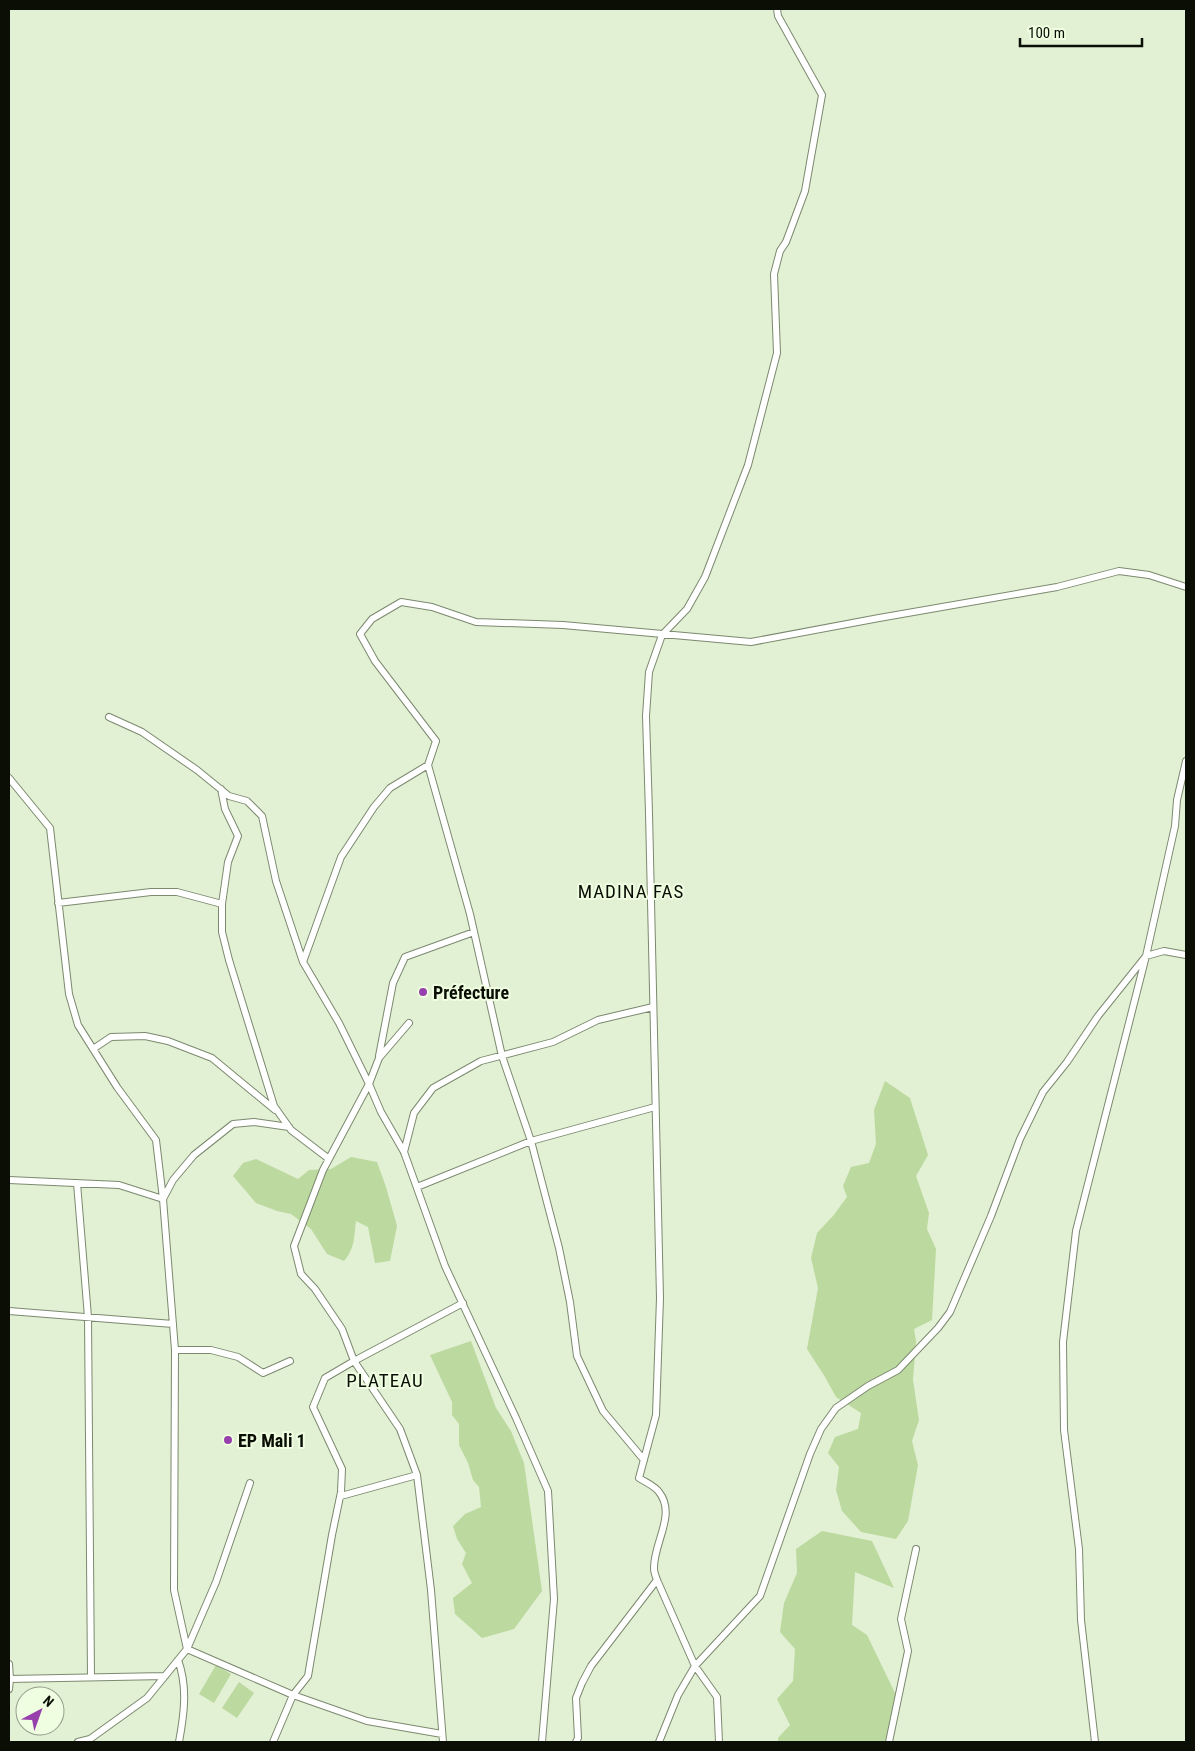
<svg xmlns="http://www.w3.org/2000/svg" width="1195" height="1751" font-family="'Roboto Condensed',sans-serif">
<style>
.green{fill:#bcd99f}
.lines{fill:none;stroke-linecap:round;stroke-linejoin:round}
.minor-casing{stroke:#7c896f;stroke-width:8}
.minor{stroke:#fff;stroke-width:6}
.poi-dot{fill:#9740ac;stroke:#effee1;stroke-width:2}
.labels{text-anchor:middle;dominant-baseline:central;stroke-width:4;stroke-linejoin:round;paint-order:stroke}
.poi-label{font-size:18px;font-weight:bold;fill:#0a0e05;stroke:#effee1;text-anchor:start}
.neighbourhood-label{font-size:19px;letter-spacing:1px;fill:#0a0e05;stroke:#effee1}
</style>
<rect width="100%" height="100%" fill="#e2f0d4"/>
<!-- green -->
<path class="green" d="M885,1081L910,1098L928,1155L916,1176L929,1213L927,1229L936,1249L932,1320L914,1329L916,1341L913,1380L919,1420L912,1441L918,1465L908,1521L896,1539L861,1532L842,1511L836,1490L839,1467L828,1453L835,1437L858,1429L861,1413L836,1397L825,1377L807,1349L818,1288L811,1258L817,1233L833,1216L847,1197L843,1186L851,1167L869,1163L876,1144L874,1110Z
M351,1157L377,1162L386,1187L397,1226L390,1261L375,1263L368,1227L356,1221C354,1236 355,1249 344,1261L327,1254L311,1229L291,1214L277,1211L256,1203L233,1176L243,1163L256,1159L298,1179L309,1170L331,1169Z
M471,1341L496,1408L511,1431L524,1463L542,1591L514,1629L482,1638L455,1614L453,1598L472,1583L462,1564L466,1553L457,1539L453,1526L465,1514L481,1507L479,1487L473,1480L468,1463L459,1445V1424L452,1415V1402L430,1355Z
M822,1531L872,1541L894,1588L855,1572L852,1625L867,1635L896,1695L888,1742H778V1738L790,1725L777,1699L793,1681L795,1649L780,1632L784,1603L797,1573L796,1549Z
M216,1665L231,1674L214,1703L199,1694Z
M239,1682L254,1693L237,1718L222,1708Z"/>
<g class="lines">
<defs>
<path id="minor" d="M109,717L142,732L197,770L229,796L247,801L262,816L276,881L303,962
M428,765L470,914L502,1056L531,1141L559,1248L570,1302L577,1356L603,1411L644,1460
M9,778L50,828L69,994L78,1025L117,1087L156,1140L163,1199L175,1350L174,1590L187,1649L293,1695L367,1721L442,1734
M221,789L225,809L238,836L228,862L222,904V932L229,960L274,1106L291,1130L329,1159
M58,903L151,892H177L222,904
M409,1023L379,1058L369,1084L323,1170L294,1246L301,1274L315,1289L342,1329L354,1361L400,1429L417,1475L431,1590L443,1742
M93,1049L111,1037L145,1036L168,1041L212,1058L275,1110
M379,1056L393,983L405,957L474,932
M404,1152L414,1113L433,1088L481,1061L553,1042L598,1020L653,1007
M9,1180L119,1185L163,1199L173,1180L194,1155L233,1124L254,1122L289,1127
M77,1183L88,1317L91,1677
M417,1187L531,1141L655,1107
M9,1311L173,1324
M175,1350H211L238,1357L263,1373L290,1361
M341,1496L417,1475
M178,1660C188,1687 184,1715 179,1742
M9,1664L10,1679L9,1689
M9,1679L165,1676
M78,1742L90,1739L147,1698L187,1649L216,1582L250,1483
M273,1742L293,1695L308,1676L332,1535L341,1492L342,1469L313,1407L325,1378L354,1361L463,1303
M542,1742L554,1599L548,1491L516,1418L445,1266L404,1152L381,1112L369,1084L339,1023L303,962L341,857L374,807L390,788L428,765L436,741L375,661L360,634L372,619L401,602L432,607L476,622L563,625L751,642L879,618L1057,587L1119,571L1149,575L1186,587
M576,1742L578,1738L576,1698L582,1683L591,1666L657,1580
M659,1742L678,1695L695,1666L760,1596L810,1454L821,1429L836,1408L868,1386L898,1370L938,1328L950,1312L991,1216L1020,1139L1043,1092L1067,1062L1098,1016L1146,956L1175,826L1177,800L1186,761
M719,1742L717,1697L695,1666L657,1580C656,1577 654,1572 654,1569C653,1543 677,1515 659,1492C655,1486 645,1482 639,1478L656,1415L660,1298L649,813L646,716L649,672L662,635L687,609L705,577L748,465L777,353L774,274L780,251L786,242L805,191L822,95L778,16L777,9
M889,1742L908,1651L901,1619L916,1549
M1095,1742L1081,1620L1079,1549L1064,1430L1063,1342L1076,1231L1146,956L1164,951L1186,955"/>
</defs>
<!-- minor casing -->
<use href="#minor" class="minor-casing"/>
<!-- minor -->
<use href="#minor" class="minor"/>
</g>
<!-- markers -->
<g class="poi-dot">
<circle cx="423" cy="992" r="5"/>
<circle cx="228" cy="1440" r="5"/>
</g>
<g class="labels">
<!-- poi labels -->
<g class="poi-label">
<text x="433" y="992">Préfecture</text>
<text x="238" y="1440">EP Mali 1</text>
</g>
<!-- neighbourhood labels -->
<g class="neighbourhood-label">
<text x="631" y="891">MADINA FAS</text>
<text x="385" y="1380">PLATEAU</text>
</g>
</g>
<!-- border -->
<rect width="1195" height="1751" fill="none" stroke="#0a0e05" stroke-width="20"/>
<!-- north arrow -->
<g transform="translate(40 1711) rotate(41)"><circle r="24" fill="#effee1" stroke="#939e89"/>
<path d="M0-4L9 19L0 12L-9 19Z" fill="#9740ac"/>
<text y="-8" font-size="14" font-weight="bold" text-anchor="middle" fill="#0a0e05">N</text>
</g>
<!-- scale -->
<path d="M1020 38v8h122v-8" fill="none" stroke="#0a0e05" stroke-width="2.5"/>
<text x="1028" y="38" font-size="15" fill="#0a0e05" stroke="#effee1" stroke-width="4" paint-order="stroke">100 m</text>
</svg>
